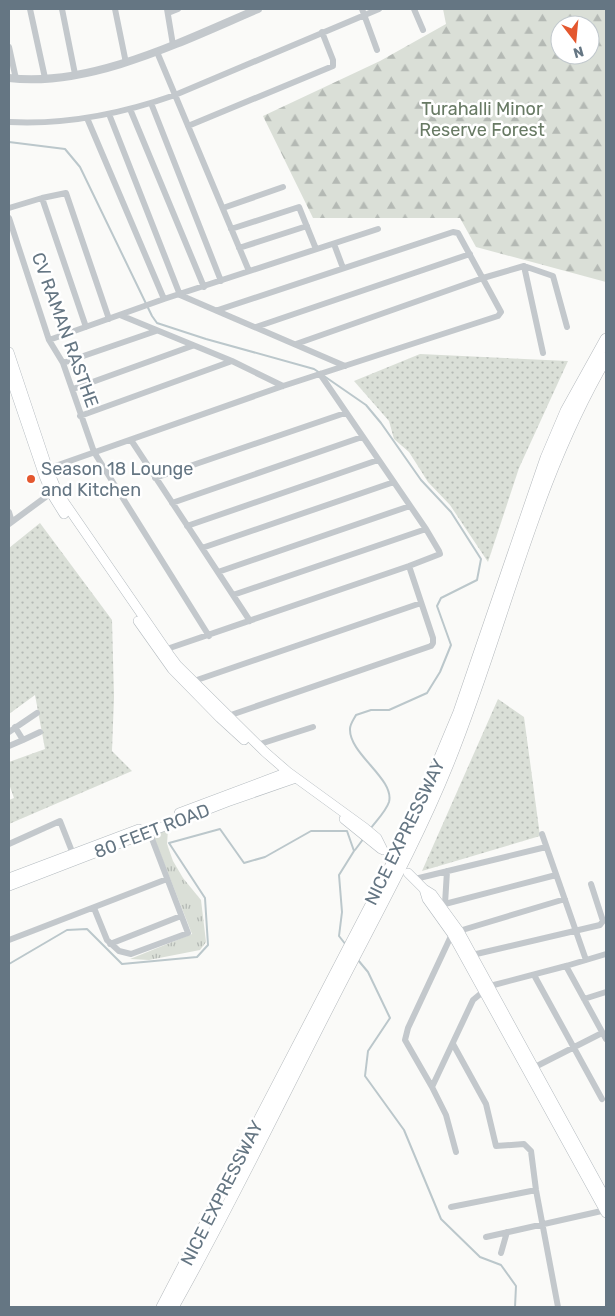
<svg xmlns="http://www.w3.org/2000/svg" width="615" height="1316" font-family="Rubik,sans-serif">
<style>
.grass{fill:url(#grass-dots)}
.forest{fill:url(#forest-firs);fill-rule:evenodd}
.park{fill:url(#park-tufts)}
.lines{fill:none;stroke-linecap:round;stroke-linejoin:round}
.stream{stroke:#bbc7cb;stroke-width:2}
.secondary-casing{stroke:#b3babf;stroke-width:10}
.motorway-casing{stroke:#b4b9bd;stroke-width:12}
.minor{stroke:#c3c8cc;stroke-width:6}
.tertiary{stroke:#c3c8cc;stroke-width:8}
.secondary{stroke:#fff;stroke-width:9}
.motorway{stroke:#fff;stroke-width:11}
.poi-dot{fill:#e4572e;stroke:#fff;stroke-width:2}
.labels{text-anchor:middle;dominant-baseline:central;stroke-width:5;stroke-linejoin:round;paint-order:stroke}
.park-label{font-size:18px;fill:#687a64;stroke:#fff}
.street-label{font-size:18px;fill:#657683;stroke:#fff}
.poi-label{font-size:18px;fill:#657683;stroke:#fff;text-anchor:start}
</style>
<defs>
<pattern id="grass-dots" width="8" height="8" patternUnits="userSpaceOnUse" patternTransform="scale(1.25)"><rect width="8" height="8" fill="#dadfd7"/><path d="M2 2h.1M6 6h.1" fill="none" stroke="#b4b9b4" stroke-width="1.8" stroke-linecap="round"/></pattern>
<pattern id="forest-firs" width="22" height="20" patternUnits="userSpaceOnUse" patternTransform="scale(1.25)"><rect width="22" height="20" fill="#dadfd7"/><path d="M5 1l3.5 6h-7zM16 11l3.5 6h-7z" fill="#b4b9b4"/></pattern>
<pattern id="park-tufts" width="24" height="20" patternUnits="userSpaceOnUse" patternTransform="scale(1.25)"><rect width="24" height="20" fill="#dadfd7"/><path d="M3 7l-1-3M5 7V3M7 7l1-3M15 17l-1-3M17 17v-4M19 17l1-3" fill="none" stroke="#b4b9b4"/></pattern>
</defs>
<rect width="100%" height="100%" fill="#fafaf8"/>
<!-- grass -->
<path class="grass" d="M420,354L568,361L519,468L488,562L450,505L428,482L409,452L394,439L389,421L354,381Z
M40,523L112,620L114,697L112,751L132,771L9,824V800L14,798L9,784V762L45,749L35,695L9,714V548Z
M498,699L524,717L540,836L422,871Z"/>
<!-- forest -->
<path class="forest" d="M443,9H606V282L476,247L460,218H313L263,116L380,61L446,24ZM560,25H590V55H560Z"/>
<!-- park -->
<path class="park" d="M168,830L167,844L173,861L183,878L201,900L206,942L200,950L149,960L130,959L192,934L153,835Z"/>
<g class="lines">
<!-- stream -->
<path class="stream" d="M9,142L65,149L80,167L152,316L157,323L206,339L314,369L320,373
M324,376L366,405L381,423L421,480L451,512L481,559L477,580L441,598L437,606L451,645L440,672L427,693L389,710H371L356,715C354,719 350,724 350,729C349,754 395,779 389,802C386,811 377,820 371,828
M355,850L364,838
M358,960L368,972L390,1018L368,1051L365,1076L404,1130L441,1219L480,1257L501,1265L516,1286L515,1307
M9,964L67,930L87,929L122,964L197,957L208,945L205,898L169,843L220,829L244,863L265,857L311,831H347L354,851L339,875L342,912L339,936L346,945"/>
<defs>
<path id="secondary" d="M9,352L48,469L58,493L171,657L177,665L265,752L288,772L365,828L377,838L383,850
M9,373L44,476L51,493L64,514
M138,621L172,669L220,718L244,740
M179,813L288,772
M344,819L381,849
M408,873L424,889L432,894L459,931L606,1199
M9,878L139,829
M9,886L227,802L296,778
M424,889L427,899L452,934L606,1213"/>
<path id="motorway" d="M162,1307L385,878L426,791L459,712L546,458L566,411L606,339
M173,1307C229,1208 278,1105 330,1004C370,925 415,846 448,764C503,629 532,484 606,358"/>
</defs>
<!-- secondary casing -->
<use href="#secondary" class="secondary-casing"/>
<!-- motorway casing -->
<use href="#motorway" class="motorway-casing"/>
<!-- minor -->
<path class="minor" d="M30,9L45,78
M62,9L75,74
M115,9L126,63
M167,9L173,45
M362,9L377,50
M414,9L423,30
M168,13L178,9
M9,47L16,79
M157,52L249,271
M151,103L221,281
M130,109L204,287
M109,114L180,295L345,366
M87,118L164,299
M9,122C66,125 121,114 175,95L379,9
M188,126L333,66V60L322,32
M42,198L86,327
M9,208L42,198L66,193L109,319
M223,208L283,187
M9,218L49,340L63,363L94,452L209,636
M231,229L299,207L316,249
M334,244L343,268
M239,248L307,226
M524,266L543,353
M120,315L232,361L283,386
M256,327L470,254
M49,340L164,299L378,229
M296,344L483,278L524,266L553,276L567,327
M63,363L156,331
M73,389L192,346
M80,416L232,361
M131,440L250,621
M44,470L283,386L498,316L501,312L458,233L453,232L218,310
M155,478L345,413
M172,503L362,437
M9,512L12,522
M9,524L51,493
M187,526L378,460
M202,548L394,482
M218,572L410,506
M233,595L426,529
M164,650L409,566L440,554L439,551L426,529L320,374
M194,681L421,603
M228,716L431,646L433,643V638L409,566
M9,732L37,713
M23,740L40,732
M257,745L313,727
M9,746L23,740L15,727
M542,834L586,960
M9,844L60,821L73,854
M415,879L546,847
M445,904L447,871
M441,905L556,875
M94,908L107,940L119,951L131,954L188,933L149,831
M459,931L565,899
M452,934L408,1028L405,1040L432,1087L473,1000L490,986L566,966L606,954
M9,940L167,879
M110,944L181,916
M472,955L600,925L603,921L591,884
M566,966L606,1039
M534,975L602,1099
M584,999L606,992
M453,1044L486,1104L496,1146L524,1144L531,1151L536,1190L558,1307
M531,1069L602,1033
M432,1087L446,1115L456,1152
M451,1207L536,1190
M486,1237L606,1210
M501,1253L507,1232"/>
<!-- tertiary -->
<path class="tertiary" d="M9,78C90,88 185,40 258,9"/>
<!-- secondary -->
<use href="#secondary" class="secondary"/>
<!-- motorway -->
<use href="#motorway" class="motorway"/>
</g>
<!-- markers -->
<circle class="poi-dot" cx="31" cy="479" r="5"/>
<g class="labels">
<!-- park labels -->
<g class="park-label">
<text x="482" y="109">Turahalli Minor<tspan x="482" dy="21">Reserve Forest</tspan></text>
</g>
<!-- street labels -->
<g class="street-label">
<text transform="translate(65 330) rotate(70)">CV RAMAN RASTHE</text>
<text transform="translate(152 831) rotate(-21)">80 FEET ROAD</text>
<text transform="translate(405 832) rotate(-64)">NICE EXPRESSWAY</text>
<text transform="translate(222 1193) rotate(-63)">NICE EXPRESSWAY</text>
</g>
<!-- poi labels -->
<g class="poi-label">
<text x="41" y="469">Season 18 Lounge<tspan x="41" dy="21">and Kitchen</tspan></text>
</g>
</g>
<!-- border -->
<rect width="615" height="1316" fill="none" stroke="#657683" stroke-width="20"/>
<!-- north arrow -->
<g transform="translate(575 40) rotate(164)"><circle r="24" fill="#ffffff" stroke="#c1c8cd"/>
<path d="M0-4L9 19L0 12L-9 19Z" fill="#e4572e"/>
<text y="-8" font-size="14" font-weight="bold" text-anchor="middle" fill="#657683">N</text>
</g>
</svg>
